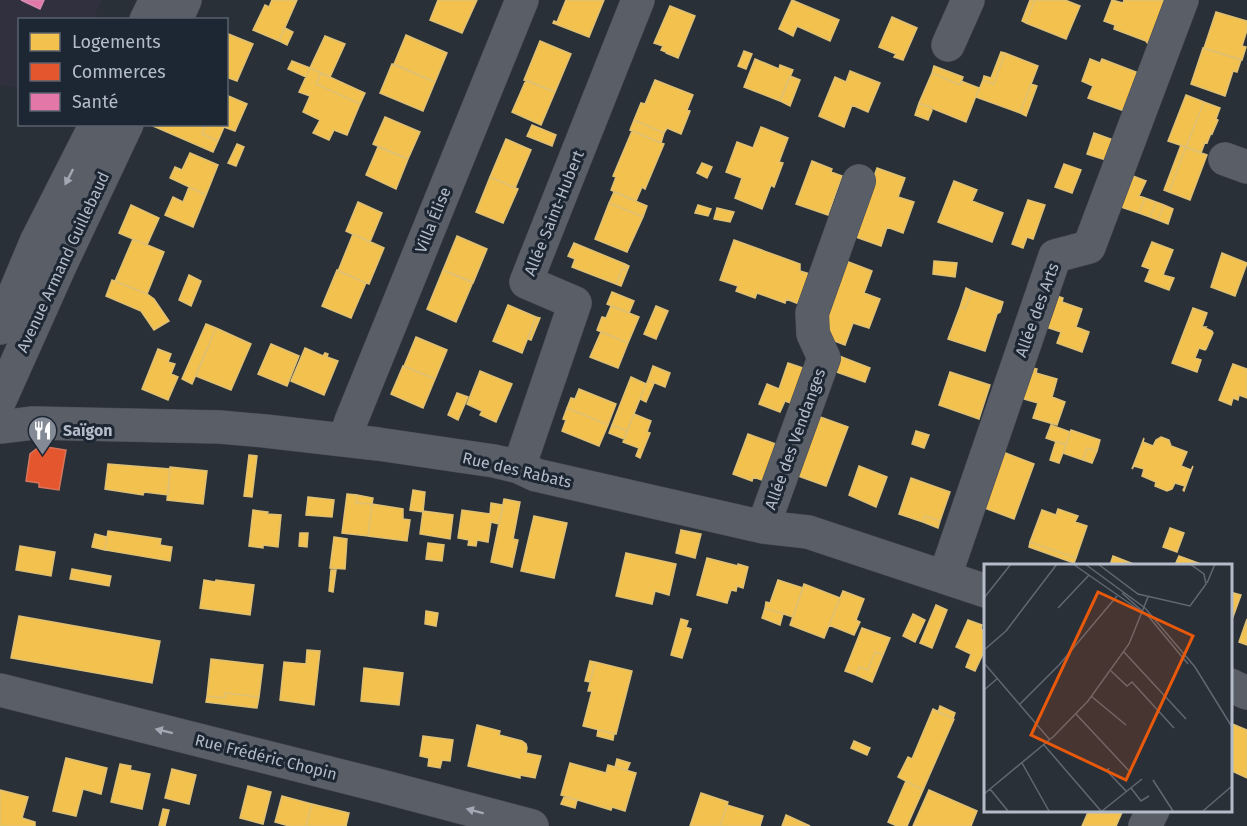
<svg xmlns="http://www.w3.org/2000/svg" width="1247" height="826" font-family="'Fira Sans',sans-serif">
<style>
.medical{fill:#31303e}
.homes{fill:#f2c14e;stroke:#dfc073;stroke-width:1.5}
.shops{fill:#e4572e;stroke:#d6755c;stroke-width:1.5}
.health{fill:#e377a8;stroke:#d58cb2;stroke-width:1.5}
.lines{fill:none;stroke-linecap:round;stroke-linejoin:round}
.minor-casing{stroke:#484c53;stroke-width:34}
.minor{stroke:#5a5e66;stroke-width:33}
.oneway{fill:#a2a9b5}
.labels{text-anchor:middle;dominant-baseline:central;stroke-width:6;stroke-linejoin:round;paint-order:stroke}
.street-label{font-size:16px;fill:#b4bcc9;stroke:#1d2633}
.poi-label{font-size:16px;font-weight:bold;fill:#b4bcc9;stroke:#1d2633;text-anchor:start}
.inset-road{fill:none;stroke:#616872;stroke-width:1.5}
.view{fill:#e8590c;fill-opacity:0.15;stroke:#e8590c;stroke-width:3}
.inset-edge{fill:none;stroke:#b4bcc9;stroke-width:3}
</style>
<rect width="100%" height="100%" fill="#2a3038"/>
<!-- medical -->
<path class="medical" d="M0,0H102L93,19L20,20L19,88L0,85Z"/>
<!-- homes -->
<path class="homes" d="M272,0H297L279,41L253,30L265,5L269,7Z
M438,0H477L462,33L430,20Z
M566,0H604L589,37L553,23L554,21L557,22Z
M792,0L839,20L830,41L797,26L793,36L779,29Z
M1030,0H1035L1026,23L1022,21Z
M1035,0H1065L1080,6L1066,39L1026,23Z
M1112,0L1123,3L1124,0H1162L1172,4L1152,50L1146,41L1114,29L1115,25L1104,21Z
M670,6L695,16L678,58L666,53V52L661,50L663,46L654,43Z
M1216,12L1247,21V30L1242,46L1246,47L1242,60L1204,48Z
M892,17L917,28L903,60L894,57L896,54L879,47Z
M285,28L293,32L287,45L279,41Z
M226,33L253,44L237,81L226,77Z
M406,35L447,53L435,82L394,64Z
M325,36L345,44L330,77L310,68Z
M540,41L571,54L555,92L524,80Z
M1203,48L1241,60L1237,72L1233,71L1225,96L1191,84Z
M744,51L752,54L746,69L738,66Z
M1001,52L1005,53L994,84L983,80L984,76L991,78Z
M1005,53L1038,66L1020,113L976,97L983,80L994,84Z
M755,59L779,69L780,65L793,70L780,101L744,87Z
M1090,59L1100,63L1102,59L1141,74L1127,112L1088,98L1093,86L1082,81Z
M292,61L310,68L306,77L288,69Z
M392,64L435,82L423,111L380,93Z
M934,66L963,77L960,85L932,73Z
M310,68L321,73L316,84L360,104L347,135L334,130L329,140L313,133L320,120L303,112L310,96L299,92Z
M850,71L880,83L868,112L852,105L844,127L819,116L835,77L846,82Z
M321,73L365,93L360,104L316,84Z
M932,73L960,85L961,81L979,88L966,122L919,103Z
M790,76L800,80L790,106L780,101Z
M526,80L555,92L541,125L512,112Z
M655,80L693,95L687,110L690,111L681,134L667,128L664,133L634,120L641,103L645,104Z
M1031,84L1037,86L1026,116L1020,113Z
M226,95L247,104L235,131L224,127L218,141L202,134L206,124H226Z
M1186,95L1204,102L1186,147L1168,141Z
M1204,102L1220,108L1216,119L1218,120L1212,134L1211,133L1207,143L1205,142L1201,153L1186,147Z
M919,103L933,108L928,120L915,115Z
M385,117L420,132L408,159L373,144Z
M634,120L664,133L661,143L630,130Z
M153,124H200L205,127L202,134L218,141L213,152L153,126Z
M532,125L556,135L552,146L527,136Z
M761,127L788,138L779,162L783,163L774,187L771,185L762,209L735,198L742,178L726,172L737,142L753,148Z
M632,131L664,144L645,189L642,187L636,201L611,190L616,177L613,176Z
M1094,133L1116,141L1109,161L1087,154Z
M506,139L531,150L515,188L490,177Z
M237,144L244,147L236,166L228,163Z
M1181,145L1186,147L1169,192L1164,190Z
M378,147L408,159L396,189L366,175Z
M1186,147L1207,155L1190,200L1169,192Z
M190,153L218,165L206,195L170,178L175,167L182,170Z
M812,161L832,169L831,172L842,176L828,215L796,204Z
M702,163L712,167L707,178L697,173Z
M1064,164L1081,170L1072,193L1055,187Z
M877,168L905,178L898,197L914,202L903,233L887,227L881,246L853,236Z
M1133,176L1146,181L1139,196L1145,198L1139,213L1121,207Z
M490,177L518,189L503,223L476,212Z
M954,181L977,190L972,201L1003,213L992,242L938,222Z
M189,187L206,195L193,227L165,215L173,197L183,202Z
M614,192L647,206L643,217L609,203Z
M1145,198L1156,202L1150,217L1139,213Z
M1028,200L1045,205L1033,239L1027,237L1023,248L1012,244Z
M358,202L382,213L370,242L346,231Z
M1156,202L1164,205L1158,220L1150,217Z
M609,203L643,217L627,252L595,239Z
M131,205L159,218L147,245L119,233Z
M698,205L711,209L708,216L695,213Z
M1164,205L1173,209L1168,224L1158,220Z
M717,208L734,212L730,222L714,219Z
M353,234L384,248L369,284L338,271Z
M457,236L487,249L473,283L443,270Z
M133,239L164,252L147,294L115,281Z
M734,240L800,264V271L810,274L799,304L786,299L785,303L757,293L755,298L736,291L738,286L720,280Z
M1152,242L1173,250L1163,275L1174,278L1169,290L1145,281L1150,269L1142,266Z
M574,243L625,264L624,265L627,266L625,270L622,269L616,284L572,267L575,259L568,256Z
M1222,253L1247,263L1235,296L1211,287Z
M846,261L872,271L864,293L880,299L869,328L853,323L845,345L819,335Z
M934,261L957,263L955,277L933,274Z
M625,264L629,266L621,286L616,284L622,269L625,270L627,266L624,265Z
M337,270L366,283L351,318L322,306Z
M443,270L473,282L456,322L427,309Z
M189,275L201,281L191,306L179,300Z
M112,280L147,294L154,299L169,321L154,330L141,311L106,296Z
M966,288L972,291L965,309L960,307Z
M972,291L1003,302L1000,312L997,314L985,351L948,339L960,307L965,309Z
M612,292L634,301L629,313L607,304Z
M1048,293L1063,298L1062,302L1082,309L1076,327L1089,332L1082,352L1057,343L1061,332L1037,324Z
M508,305L536,317L522,353L493,341Z
M611,306L639,317L628,343L597,330L602,317L606,318Z
M656,306L668,311L656,339L644,334Z
M1193,308L1207,313L1202,327H1206L1205,328L1212,331L1213,333L1206,349L1205,350L1199,348L1195,358L1201,360L1197,372L1172,363Z
M536,317L540,318L531,340L528,339Z
M206,324L216,328L192,384L182,379Z
M216,328L251,344L231,390L196,376Z
M601,332L628,343L618,368L590,357Z
M416,337L447,350L435,379L404,366Z
M271,344L299,356L287,386L258,374Z
M305,348L323,356L325,353L328,354L327,357L338,361L324,395L291,381Z
M158,349L171,354L168,362L175,364L171,374L178,377L168,400L142,389Z
M834,354L870,368L865,382L828,369Z
M788,363L812,371L799,406L785,401L780,412L759,404L767,384L779,389Z
M1233,364L1247,369V398L1239,395L1238,400L1233,398L1231,405L1219,400Z
M1022,365L1037,369L1036,373L1057,379L1052,397L1065,402L1057,425L1033,418L1038,403L1013,396Z
M403,366L435,379L423,408L391,394Z
M653,366L670,373L665,387L648,380Z
M480,371L512,384L496,422L480,415L482,411L467,404Z
M950,372L990,385L979,419L939,405Z
M631,377L646,384L627,431L612,425Z
M648,380L654,383L646,402L640,399Z
M579,389L616,404L608,425L567,408L571,398L575,399Z
M457,393L468,397L458,420L448,415Z
M567,408L608,425L599,446L562,431L566,420L563,419Z
M634,414L651,421L647,432L650,433L640,458L636,456L639,448L623,442Z
M812,414L848,427L826,486L790,473Z
M612,425L627,431L624,439L609,433Z
M1051,425L1070,432L1066,445L1046,438Z
M1071,430L1100,440L1097,451L1087,448L1083,460L1063,453Z
M916,431L929,435L924,448L912,444Z
M748,434L784,447L771,483L753,477L752,481L733,474Z
M1161,437L1169,440L1171,446L1187,452L1181,466L1191,470L1193,466L1184,491L1183,490L1185,486L1175,483L1172,489L1167,491L1155,486L1156,482L1142,476L1144,469L1134,466L1132,469L1144,438L1143,442L1153,446L1156,440Z
M1056,441L1066,445L1059,463L1050,460Z
M1087,448L1097,451L1092,463L1083,460Z
M1003,452L1034,464L1014,519L982,507Z
M249,455L257,456L252,497L244,496Z
M108,464L170,469L168,495L144,492L143,495L105,489Z
M859,466L887,477L876,507L849,495Z
M170,467L207,471L203,504L167,500Z
M911,478L950,492L940,521L925,516L923,522L899,514Z
M413,490L425,492L423,512L410,510Z
M347,494L357,495L356,503L372,504L368,536L342,533Z
M357,495L373,498L372,504L356,503Z
M308,497L334,500L332,517L306,515Z
M504,499L520,502L513,539L518,540L512,567L491,562Z
M491,503L503,505L499,524L491,522L488,542L477,540L476,546L468,545L469,540L458,538L462,510L490,514Z
M372,504L403,509V519L410,520L407,541L368,536Z
M1058,509L1078,516L1075,522L1087,526L1076,558L1030,542L1042,510L1056,515Z
M253,510L268,512L267,514L281,515L278,547L263,545V548L249,546Z
M423,511L453,515L450,539L420,534Z
M534,516L567,523L554,578L521,571Z
M925,516L940,521L938,528L923,522Z
M1170,528L1184,533L1177,552L1163,547Z
M681,530L701,534L695,558L676,553Z
M108,531L161,539L160,545L172,547L170,561L105,550Z
M300,533H308L307,547L299,546Z
M95,534L107,537L105,550L92,547Z
M334,537L347,539L345,569L330,568Z
M1030,542L1076,558L1074,563L1029,547Z
M428,543L444,545L442,561L426,559Z
M20,546L55,552L51,576L16,570Z
M626,553L676,564L669,595L655,591L652,604L616,596Z
M1113,556L1136,565H1110Z
M1179,556L1201,564L1200,565H1175Z
M707,558L738,566V564L748,567L743,588L737,586L736,591L731,590L727,603L697,595Z
M72,569L111,576L109,586L70,579Z
M331,570H336L333,592L329,591Z
M204,580L215,582L216,580L254,585L250,615L200,608Z
M778,580L803,588L793,617L765,608L766,602L770,603Z
M804,584L840,598L824,638L790,625Z
M843,591L864,599L856,620L860,622L854,635L829,625Z
M1230,592L1241,595L1230,625Z
M936,605L947,610L932,648L920,643Z
M765,608L783,614L780,625L762,618Z
M426,611L438,613L436,626L425,624Z
M913,614L925,620L915,642L903,636Z
M19,616L160,641L152,683L11,658Z
M681,619L688,621L686,627L691,629L682,658L671,655Z
M1247,619V645L1239,642Z
M968,620L982,625L981,629L986,631V647L975,671L966,667L971,654L956,647Z
M862,628L890,638L883,655L875,652L868,670L859,667L856,675L845,671Z
M307,650L320,651L314,705L280,700L284,662L306,664Z
M875,652L883,655L872,682L856,675L859,667L868,670Z
M211,659L263,665L259,697L225,693V698L207,696Z
M590,661L595,662L590,682L585,681Z
M595,662L632,671L616,734L583,726L592,691H588Z
M364,668L403,673L399,705L361,701Z
M225,693L259,697L257,708L206,702L207,696L225,698Z
M940,706L955,713L953,719L938,712Z
M933,709L954,719L923,790L898,777L908,757L912,759Z
M1230,723L1247,730V778L1230,770L1233,762L1230,761Z
M477,725L500,731L499,735L522,741L526,744L527,748L526,753L541,756L535,778L520,775V778L468,766Z
M598,730L614,734L613,740L597,736Z
M423,736L453,740L450,761L442,760L440,768L428,766L429,758L420,756Z
M854,741L870,748L867,755L851,748Z
M66,758L107,768L101,794L83,789L76,816L53,811Z
M617,759L630,763L627,770L615,767Z
M570,763L606,773L608,765L636,773L625,811L612,807L611,810L561,795Z
M120,764L131,766L130,770L150,774L142,809L111,802Z
M172,769L196,775L189,804L165,798Z
M906,781L923,790L907,826H897L888,822Z
M248,786L271,792L263,824L240,818Z
M0,790L28,797L22,818L35,822V826H0Z
M929,790L977,811L971,826H913Z
M701,793L728,802L720,826H690Z
M282,796L312,804L306,826H289L275,822Z
M564,797L577,800L575,808L561,804Z
M312,804L349,813L346,826H306Z
M727,805L763,816L760,826H720Z
M163,809L169,810L165,826H159Z
M1089,810H1123L1116,826H1082Z
M786,815L810,826H782Z"/>
<!-- shops -->
<path class="shops" d="M40,446L66,450L59,490L39,487V483L26,481L30,454Z"/>
<!-- health -->
<path class="health" d="M21,0H44L40,9Z"/>
<g class="lines">
<defs>
<path id="minor" d="M146,20L156,0
M176,20L185,0
M948,45L968,0
M1225,159L1247,167
M0,328L36,242L96,124
M0,400L60,266L127,124
M0,427L33,423L220,427L265,431L378,444L494,461L519,467L536,475L763,527L808,532L986,591
M345,440L351,421L522,0
M519,467L575,303L526,282L638,0
M763,527L824,358L813,334L812,313L859,181
M945,576L1055,256L1089,247L1182,0
M1230,685L1247,693
M0,690L381,786L532,826
M1145,826L1153,810"/>
</defs>
<!-- minor casing -->
<use href="#minor" class="minor-casing"/>
<!-- minor -->
<use href="#minor" class="minor"/>
</g>
<!-- one-way arrows -->
<defs><path id="oneway-solid" d="M-6-.8H1V-3.2L6.5 0L1 3.2V.8H-6Z" transform="scale(1.5)"/></defs>
<g class="oneway">
<use href="#oneway-solid" transform="translate(69 177) rotate(117)"/>
<use href="#oneway-solid" transform="translate(164 731) rotate(-166)"/>
<use href="#oneway-solid" transform="translate(475 811) rotate(-165)"/>
</g>
<!-- icons -->
<defs>
<symbol id="restaurant-pin" viewBox="-11 -11 22 30"><path d="M0 17L-7.5 6A9.5 9.5 0 1 1 7.5 6Z" fill="#848b96" stroke="#1d2633"/><path d="M-5-6h1v4h1v-4h1v4h1v-4h1v5L-1.5 .5V6h-2V.5L-5-1ZM5-6V6H3V1.5H1.5Q1.5-4 5-6Z" fill="#fff"/></symbol>
</defs>
<g fill-rule="evenodd">
<use href="#restaurant-pin" x="26" y="414" width="33" height="45"/>
</g>
<g class="labels">
<!-- street labels -->
<g class="street-label">
<text transform="translate(554 213) rotate(-68)">Allée Saint-Hubert</text>
<text transform="translate(433 220) rotate(-68)">Villa Élise</text>
<text transform="translate(63 262) rotate(-65)">Avenue Armand Guillebaud</text>
<text transform="translate(1037 310) rotate(-70)">Allée des Arts</text>
<text transform="translate(795 439) rotate(-70)">Allée des Vendanges</text>
<text transform="translate(517 470) rotate(13)">Rue des Rabats</text>
<text transform="translate(266 757) rotate(14)">Rue Frédéric Chopin</text>
</g>
<!-- poi labels -->
<g class="poi-label">
<text x="63" y="430">Saïgon</text>
</g>
</g>
<!-- overview -->
<g transform="translate(984 564)">
<rect width="248" height="248" fill="#2a3038"/>
<path class="inset-road" d="M89,0L155,46M101,0L161,44L211,103L248,163M114,0L154,30L206,42L222,20L220,10L206,0M223,19L231,0M138,29L165,53L204,100M0,34L27,0M74,44L105,11M0,86L22,67L73,0M140,88L202,155M0,99L66,176M127,107L143,122L148,118L190,164M0,126L14,114M107,132L142,161M36,140L75,101L133,32M92,150L147,209M60,181L117,247M38,199L65,247M125,204L123,207L142,227M169,216L189,247M147,224L157,237L165,232M6,225L24,247M0,230L70,172L104,137L145,80L164,33M118,247L158,215M219,247L248,222"/>
<path class="view" d="M114,28L209,72L142,216L47,171Z"/>
<rect width="248" height="248" class="inset-edge"/>
</g>
<!-- legend -->
<rect x="18" y="18" width="210" height="108" fill="#1d2633" stroke="#59626f" stroke-width="1.5"/>
<rect x="30" y="33" width="30" height="18" fill="#f2c14e" stroke="#59626f" stroke-width="1.5"/>
<text x="72" y="48" font-size="18" fill="#b4bcc9">Logements</text>
<rect x="30" y="63" width="30" height="18" fill="#e4572e" stroke="#59626f" stroke-width="1.5"/>
<text x="72" y="78" font-size="18" fill="#b4bcc9">Commerces</text>
<rect x="30" y="93" width="30" height="18" fill="#e377a8" stroke="#59626f" stroke-width="1.5"/>
<text x="72" y="108" font-size="18" fill="#b4bcc9">Santé</text>
</svg>
